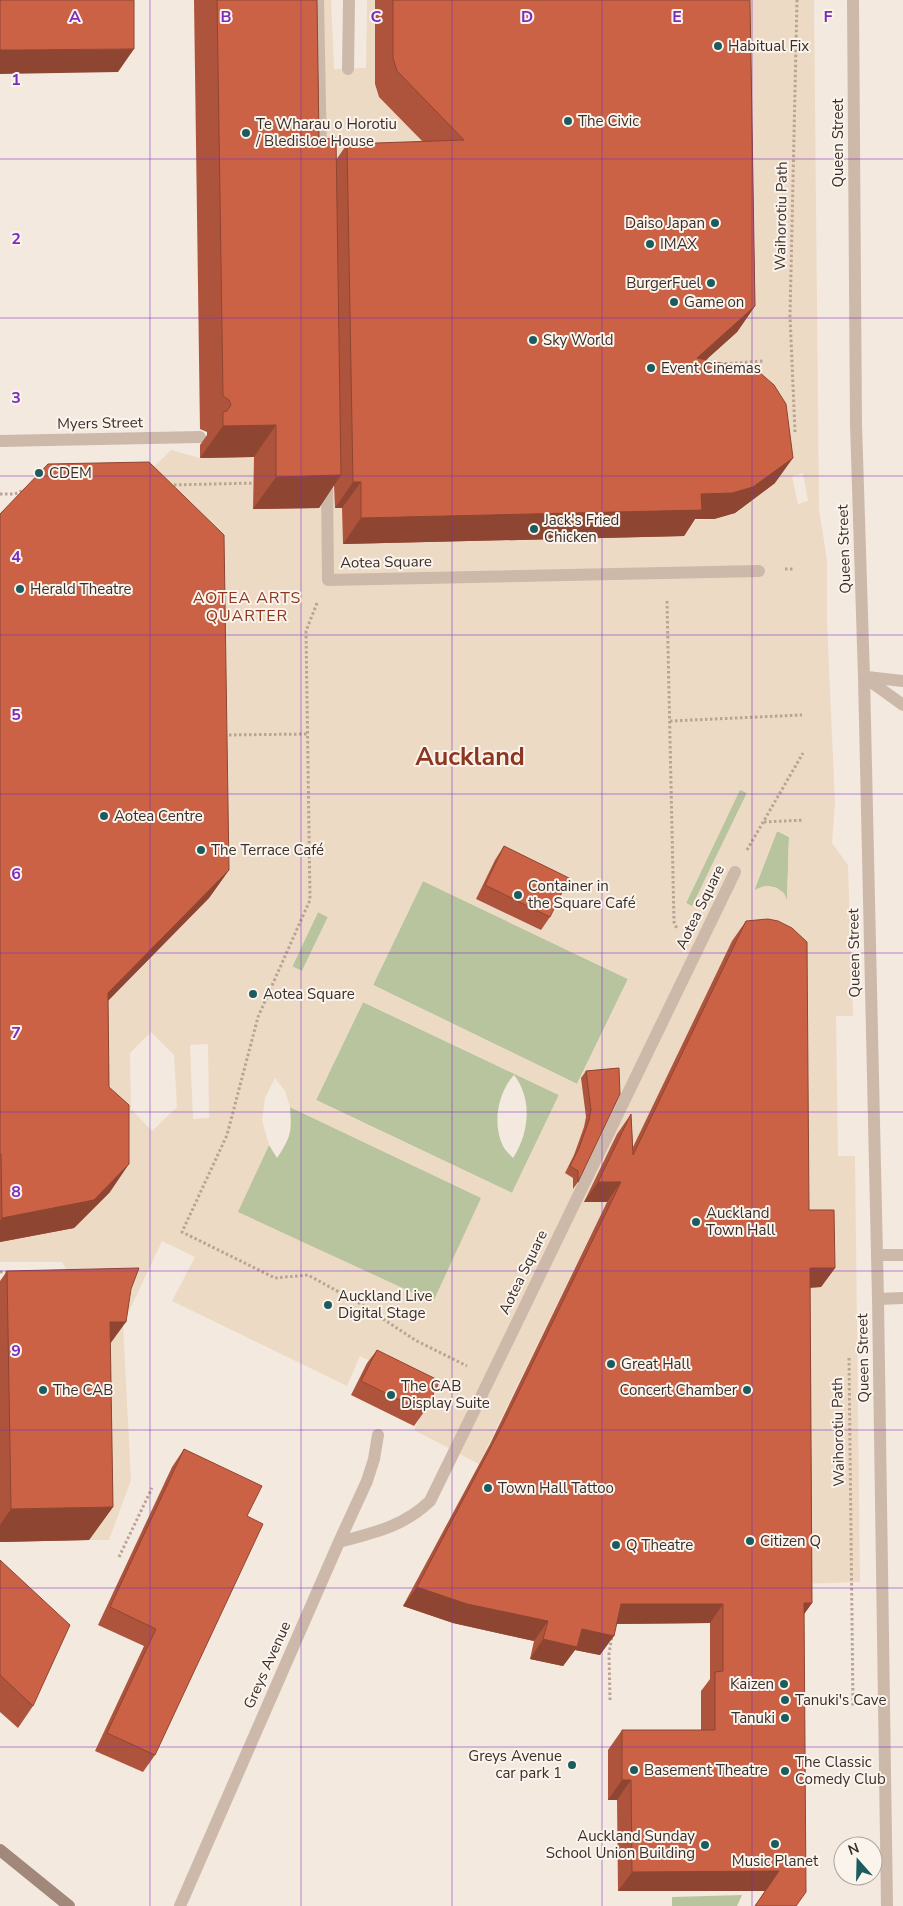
<svg xmlns="http://www.w3.org/2000/svg" width="903" height="1906" font-family="'Nunito Sans',sans-serif">
<style>
.green{fill:#b8c49e;fill-rule:evenodd}
.plaza{fill:#ecdac5;fill-rule:evenodd}
.lines{fill:none;stroke-linecap:round;stroke-linejoin:round}
.path{stroke:#b9a394;stroke-width:3;stroke-dasharray:2.5 2.5;stroke-linecap:butt}
.service{stroke:#cdb9aa;stroke-width:12}
.pedestrian{stroke:#cdb9aa;stroke-width:12}
.minor{stroke:#cdb9aa;stroke-width:12}
.tertiary{stroke:#cdb9aa;stroke-width:12}
.secondary{stroke:#a1887b;stroke-width:12}
.wall{fill:#af543c}
.shaded-wall{fill:#8e4531}
.building{fill:#cb6246;stroke:#8e4531}
.grid{fill:none;stroke:#7b2cbf;stroke-width:1;stroke-opacity:0.55}
.poi-dot{fill:#1d5c5e;stroke:#fbf4ec;stroke-width:2}
.labels{text-anchor:middle;dominant-baseline:central;stroke-width:4;stroke-linejoin:round;paint-order:stroke}
.poi-label{font-size:15px;fill:#3a2e2a;stroke:#fbf4ec;text-anchor:start}
.street-label{font-size:15px;fill:#3a2e2a;stroke:#fbf4ec}
.neighbourhood-label{font-size:16px;letter-spacing:1px;fill:#8d361f;stroke:#fbf4ec}
.town-label{font-size:25px;font-weight:bold;fill:#8d361f;stroke:#fbf4ec}
.grid-label{font-size:16px;text-anchor:middle;font-weight:bold;fill:#7b2cbf;stroke:#fbf4ec;stroke-width:4;stroke-linejoin:round;paint-order:stroke}
</style>
<rect width="100%" height="100%" fill="#f4e9df"/>
<!-- green -->
<path class="green" d="M740,789L747,793L692,907L686,903Z
M777,831L789,837L787,904L777,888L768,886L752,896Z
M423,881L628,979L577,1084L373,985Z
M318,912L328,917L302,971L292,967Z
M363,1002L559,1095L512,1193L316,1100ZM514,1075C533,1099 529,1134 513,1158C509,1154 505,1150 503,1146C492,1123 498,1093 514,1075Z
M290,1107L482,1198L433,1303L237,1212L269,1145L277,1158C291,1137 292,1132 290,1107Z
M742,1895L737,1906H672V1897Z"/>
<!-- plaza -->
<path class="plaza" d="M294,0H331L334,69L366,68L367,0H375V83L379,97L446,166L335,170L343,544L714,519L735,513L687,351L732,0H814L819,509L827,560V622L835,803L832,843L848,865L853,1016H836L838,1156H855L860,1582L798,1584L618,1179L479,1464L414,1430L433,1392L360,1356L347,1386L172,1301L195,1257L162,1241L123,1324L131,1480L109,1540H89L85,1302L62,1262H0V1242L74,1228L105,1005L209,898L134,486L171,450L200,458L300,457ZM803,473L808,501L798,504L792,476ZM740,790L747,793L692,906L686,903ZM777,831L789,836L787,900L784,893L777,888L764,886L754,890ZM423,881L628,979L577,1084L373,985ZM318,912L328,917L302,971L292,966ZM363,1002L559,1095L512,1193L316,1100ZM151,1032L174,1055L177,1107L152,1131L131,1109L130,1053ZM208,1044L209,1118L193,1119L190,1045ZM275,1078L285,1091L290,1107L481,1198L433,1302L238,1212L269,1145L262,1120L265,1098Z"/>
<g class="lines">
<!-- path -->
<path class="path" d="M720,364L764,361
M795,432L790,316L797,0
M169,485L257,483
M0,494H15L28,488
M785,569H794
M667,601L674,922L677,929
M317,603L306,631L310,900L258,1017L227,1135L182,1232L275,1278L308,1275L359,1303L415,1340L467,1366
M670,721L802,715
M224,735L308,734
M764,822L804,820
M747,850L803,753
M0,1272H9
M849,1358L853,1707
M119,1557L152,1488
M610,1700L609,1654L612,1635"/>
<!-- service -->
<path class="service" d="M348,69L349,0
M0,441L200,437"/>
<!-- pedestrian -->
<path class="pedestrian" d="M318,0L321,155
M327,480L328,580L759,571
M476,1407L735,872"/>
<!-- minor -->
<path class="minor" d="M864,677L903,705
M867,677L903,681
M877,1255H903
M878,1299L903,1298
M339,1542C373,1533 403,1527 430,1501L476,1407
M180,1906L339,1542L367,1481L374,1459L378,1435"/>
<!-- tertiary -->
<path class="tertiary" d="M853,0L856,424L864,677L878,1299L887,1906"/>
<!-- secondary -->
<path class="secondary" d="M0,1850L69,1906"/>
</g>
<!-- wall -->
<path class="wall" d="M194,0H317L319,139L336,160L347,144L423,142L379,97L375,84V0H750L755,306L737,332L706,360L775,483L735,513L714,519H695L684,536L343,544L342,508H335L334,485L319,508L253,509L254,457L200,458V445L207,435V432L200,429Z
M0,514L229,870L209,898L108,1001L110,1192L74,1228L0,1242Z
M504,846L550,917L541,930L476,899L495,860Z
M746,921L809,1210L835,1268L821,1287L810,1288L812,1603L804,1613L796,1906H755L765,1891H618L617,1800H608V1750L622,1730H701V1691L710,1679V1623L617,1624L600,1655L575,1650L563,1666L530,1659L534,1641L453,1623L403,1606L490,1444L607,1202H584L617,1134L631,1114L633,1147L732,941Z
M619,1068L578,1182L573,1189V1178L565,1173L574,1155L584,1127L586,1117L581,1078L586,1071Z
M7,1271L110,1344L113,1507L89,1540L0,1542V1281Z
M377,1350L424,1412L414,1426L351,1395L367,1363Z
M184,1449L247,1516L155,1755L143,1772L95,1751L144,1646L98,1625L172,1467Z
M0,1560L33,1706L18,1728L0,1712Z"/>
<!-- shaded-wall -->
<path class="shaded-wall" d="M134,49L118,72L0,74V50Z
M755,306L737,332L679,384L697,358Z
M276,425L254,457L200,458L223,426Z
M793,458L775,483L735,513L714,519H695L684,536L343,544L361,518L701,494Z
M341,475L319,508L253,509L276,477Z
M353,482H361L342,508H335Z
M229,870L209,898L88,1021L108,993Z
M129,1164L110,1192L74,1228L0,1242V1221L2,1218Z
M598,1182H621L607,1202H584Z
M810,1268H835L821,1287L796,1288Z
M110,1322H126L102,1355Z
M113,1507L89,1540L0,1542V1525L11,1509Z
M417,1587L548,1621L534,1641L453,1623L403,1606Z
M804,1603H812L798,1623Z
M621,1604H723L710,1623L607,1624Z
M582,1629L614,1636L600,1655L575,1650L563,1666L530,1659L543,1639Z
M622,1780H631L617,1800H608Z
M779,1871L765,1891H618L632,1872Z"/>
<!-- building -->
<path class="building" d="M0,0H134V49L0,50Z
M217,0H317L319,139L336,138L341,475L276,477V425L223,426V412L227,411L231,405L229,400L223,396Z
M393,0H750L755,306L697,358L758,371L774,385L786,404L793,458L753,487L732,493L701,494L702,510L361,518V482H353L347,144L464,140L397,71L393,58Z
M149,462L224,535L229,870L108,993L109,1087L129,1105V1164L94,1200L2,1218L1,1154H0V514L48,464Z
M504,846L569,878L550,917L485,885Z
M768,919L778,921L792,928L807,942L809,1210H834L835,1268H810L812,1603H804L806,1892L796,1906H755L779,1871L632,1872L631,1780H622V1730H715V1672L723,1671V1604H621L614,1636L582,1629L577,1647L543,1639L548,1621L467,1604L417,1587L503,1424L621,1182H598L631,1114L633,1155L746,921Z
M619,1068L620,1094L578,1182V1171L570,1166L579,1148L589,1120L591,1110L586,1071Z
M139,1268L131,1289L126,1322H110L113,1507L11,1509L7,1271Z
M377,1350L440,1381L424,1412L361,1381Z
M184,1449L262,1486L247,1516L263,1524L155,1755L107,1733L156,1629L110,1607Z
M0,1560L70,1625L33,1706L0,1675Z"/>
<!-- grid -->
<path class="grid" d="M150,0V1906M301,0V1906M452,0V1906M602,0V1906M752,0V1906M0,159H903M0,318H903M0,476H903M0,635H903M0,794H903M0,953H903M0,1112H903M0,1271H903M0,1430H903M0,1588H903M0,1747H903"/>
<!-- markers -->
<g class="poi-dot">
<circle cx="718" cy="46" r="5"/>
<circle cx="568" cy="121" r="5"/>
<circle cx="246" cy="133" r="5"/>
<circle cx="715" cy="223" r="5"/>
<circle cx="650" cy="244" r="5"/>
<circle cx="711" cy="283" r="5"/>
<circle cx="674" cy="302" r="5"/>
<circle cx="533" cy="340" r="5"/>
<circle cx="651" cy="368" r="5"/>
<circle cx="39" cy="473" r="5"/>
<circle cx="534" cy="529" r="5"/>
<circle cx="20" cy="589" r="5"/>
<circle cx="104" cy="816" r="5"/>
<circle cx="201" cy="850" r="5"/>
<circle cx="518" cy="895" r="5"/>
<circle cx="253" cy="994" r="5"/>
<circle cx="696" cy="1222" r="5"/>
<circle cx="328" cy="1305" r="5"/>
<circle cx="611" cy="1364" r="5"/>
<circle cx="43" cy="1390" r="5"/>
<circle cx="747" cy="1390" r="5"/>
<circle cx="391" cy="1395" r="5"/>
<circle cx="488" cy="1488" r="5"/>
<circle cx="750" cy="1541" r="5"/>
<circle cx="616" cy="1545" r="5"/>
<circle cx="784" cy="1684" r="5"/>
<circle cx="785" cy="1700" r="5"/>
<circle cx="785" cy="1718" r="5"/>
<circle cx="572" cy="1765" r="5"/>
<circle cx="634" cy="1770" r="5"/>
<circle cx="785" cy="1771" r="5"/>
<circle cx="775" cy="1844" r="5"/>
<circle cx="705" cy="1845" r="5"/>
</g>
<g class="labels">
<!-- poi labels -->
<g class="poi-label">
<text x="728" y="46">Habitual Fix</text>
<text x="578" y="121">The Civic</text>
<text x="256" y="124">Te Wharau o Horotiu<tspan x="256" dy="17">/ Bledisloe House</tspan></text>
<text x="705" y="223" text-anchor="end">Daiso Japan</text>
<text x="660" y="244">IMAX</text>
<text x="701" y="283" text-anchor="end">BurgerFuel</text>
<text x="684" y="302">Game on</text>
<text x="543" y="340">Sky World</text>
<text x="661" y="368">Event Cinemas</text>
<text x="49" y="473">CDEM</text>
<text x="544" y="520">Jack's Fried<tspan x="544" dy="17">Chicken</tspan></text>
<text x="30" y="589">Herald Theatre</text>
<text x="114" y="816">Aotea Centre</text>
<text x="211" y="850">The Terrace Café</text>
<text x="528" y="886">Container in<tspan x="528" dy="17">the Square Café</tspan></text>
<text x="263" y="994">Aotea Square</text>
<text x="706" y="1213">Auckland<tspan x="706" dy="17">Town Hall</tspan></text>
<text x="338" y="1296">Auckland Live<tspan x="338" dy="17">Digital Stage</tspan></text>
<text x="621" y="1364">Great Hall</text>
<text x="401" y="1386">The CAB<tspan x="401" dy="17">Display Suite</tspan></text>
<text x="53" y="1390">The CAB</text>
<text x="737" y="1390" text-anchor="end">Concert Chamber</text>
<text x="498" y="1488">Town Hall Tattoo</text>
<text x="760" y="1541">Citizen Q</text>
<text x="626" y="1545">Q Theatre</text>
<text x="774" y="1684" text-anchor="end">Kaizen</text>
<text x="795" y="1700">Tanuki's Cave</text>
<text x="775" y="1718" text-anchor="end">Tanuki</text>
<text x="562" y="1756" text-anchor="end">Greys Avenue<tspan x="562" dy="17">car park 1</tspan></text>
<text x="795" y="1762">The Classic<tspan x="795" dy="17">Comedy Club</tspan></text>
<text x="644" y="1770">Basement Theatre</text>
<text x="695" y="1836" text-anchor="end">Auckland Sunday<tspan x="695" dy="17">School Union Building</tspan></text>
<text x="775" y="1861" text-anchor="middle">Music Planet</text>
</g>
<!-- street labels -->
<g class="street-label">
<text transform="translate(838 143) rotate(-90)">Queen Street</text>
<text transform="translate(781 216) rotate(-89)">Waihorotiu Path</text>
<text transform="translate(100 423) rotate(-1)">Myers Street</text>
<text transform="translate(844 549) rotate(-92)">Queen Street</text>
<text transform="translate(386 562) rotate(-1)">Aotea Square</text>
<text transform="translate(700 907) rotate(-64)">Aotea Square</text>
<text transform="translate(854 953) rotate(-91)">Queen Street</text>
<text transform="translate(523 1272) rotate(-64)">Aotea Square</text>
<text transform="translate(863 1358) rotate(-91)">Queen Street</text>
<text transform="translate(838 1432) rotate(-91)">Waihorotiu Path</text>
<text transform="translate(267 1665) rotate(-66)">Greys Avenue</text>
</g>
<!-- neighbourhood labels -->
<g class="neighbourhood-label">
<text x="247" y="598">AOTEA ARTS<tspan x="247" dy="18">QUARTER</tspan></text>
</g>
<!-- town labels -->
<g class="town-label">
<text x="470" y="757">Auckland</text>
</g>
</g>
<g class="grid-label">
<text x="75" y="22">A</text>
<text x="226" y="22">B</text>
<text x="376" y="22">C</text>
<text x="527" y="22">D</text>
<text x="677" y="22">E</text>
<text x="828" y="22">F</text>
<text x="16" y="85">1</text>
<text x="16" y="244">2</text>
<text x="16" y="403">3</text>
<text x="16" y="562">4</text>
<text x="16" y="720">5</text>
<text x="16" y="879">6</text>
<text x="16" y="1038">7</text>
<text x="16" y="1197">8</text>
<text x="16" y="1356">9</text>
</g>
<!-- north arrow -->
<g transform="translate(858 1861) rotate(340)"><circle r="24" fill="#fbf4ec" stroke="#aea59e"/>
<path d="M0-4L9 19L0 12L-9 19Z" fill="#1d5c5e"/>
<text y="-8" font-size="14" font-weight="bold" text-anchor="middle" fill="#3a2e2a">N</text>
</g>
</svg>
